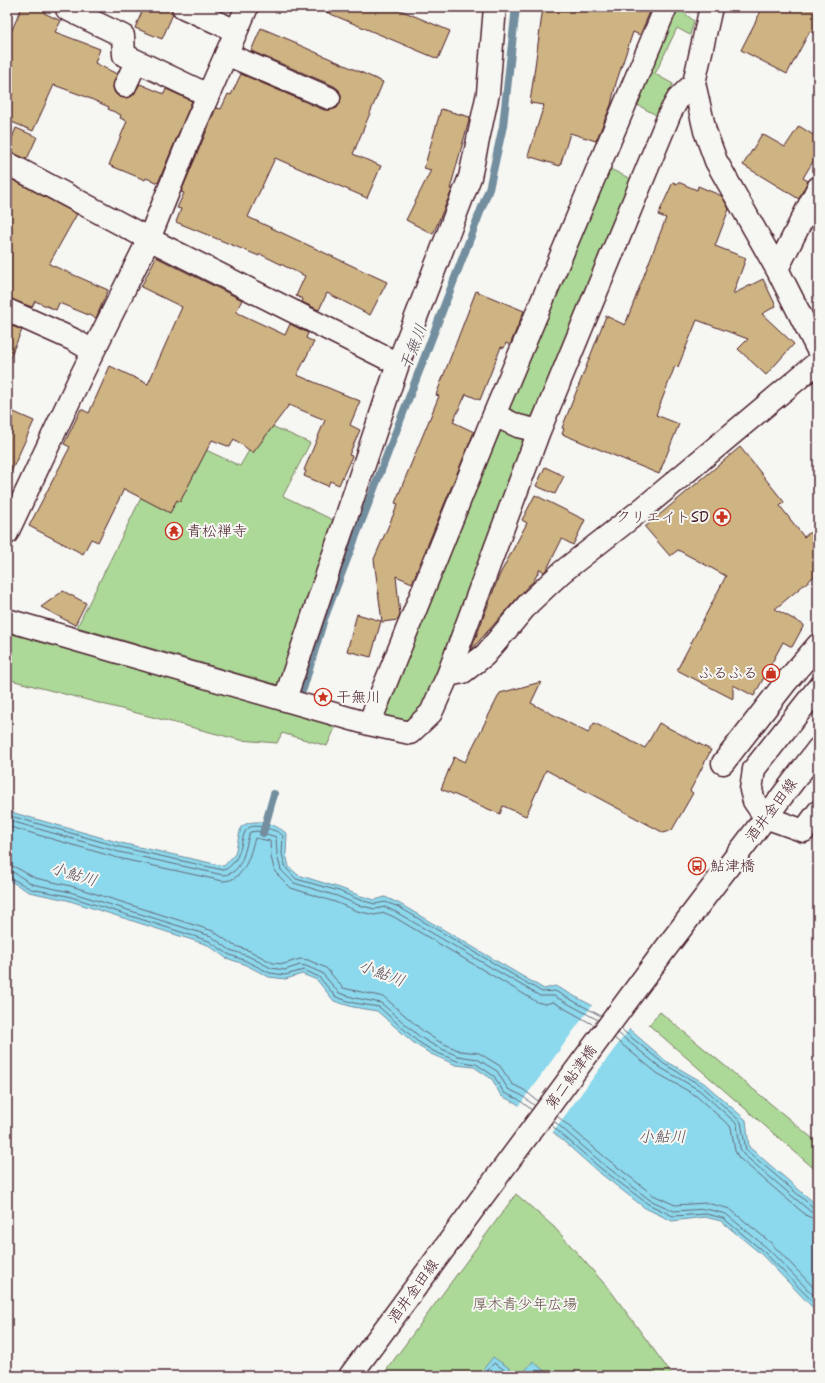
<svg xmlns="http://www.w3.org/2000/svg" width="825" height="1383" font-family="'Shantell Sans','Klee One',sans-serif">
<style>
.green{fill:#acd998;stroke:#7b7c62}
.water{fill:#8cd8ec;stroke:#728e9f}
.pier{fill:#f6f6f2}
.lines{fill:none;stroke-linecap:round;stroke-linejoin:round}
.shore{stroke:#646978;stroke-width:1}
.stream{stroke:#728e9f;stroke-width:8}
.building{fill:#ceb383;stroke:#4a1f2b}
.minor-casing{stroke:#4a1f2b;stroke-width:25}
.tertiary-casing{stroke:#4a1f2b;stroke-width:25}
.secondary-casing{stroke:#4a1f2b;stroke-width:25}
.minor{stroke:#f6f6f2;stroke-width:22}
.tertiary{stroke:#f6f6f2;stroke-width:22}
.secondary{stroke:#f6f6f2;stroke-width:22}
.labels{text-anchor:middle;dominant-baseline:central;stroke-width:4;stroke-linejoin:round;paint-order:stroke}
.poi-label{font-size:15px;fill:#4a1f2b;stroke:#f6f6f2;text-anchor:start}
.street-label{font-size:15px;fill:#4a1f2b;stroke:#f6f6f2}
.park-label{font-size:15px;fill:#624e46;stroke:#f6f6f2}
.water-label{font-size:16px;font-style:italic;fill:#5a4d5b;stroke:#f6f6f2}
</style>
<rect width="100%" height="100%" fill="#f6f6f2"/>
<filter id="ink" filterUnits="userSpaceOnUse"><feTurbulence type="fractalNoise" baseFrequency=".025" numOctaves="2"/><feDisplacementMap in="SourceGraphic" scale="8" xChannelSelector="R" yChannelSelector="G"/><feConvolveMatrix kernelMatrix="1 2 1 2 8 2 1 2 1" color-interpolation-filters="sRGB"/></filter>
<g filter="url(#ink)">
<!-- green -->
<path class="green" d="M677,7L694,21L690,35L677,28L655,74L673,84L658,116L632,102Z
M608,168L631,179L575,331L531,418L508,410Z
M265,423L310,443L283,496L337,522L285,687L77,627L145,490L204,449L240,466Z
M503,425L532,434L421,711L411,722L380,714Z
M7,628L311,716L335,728L327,746L282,733L277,743L240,740L7,679Z
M660,1012L818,1143V1172L649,1025Z
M516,1194L554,1227L610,1290L673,1376H382Z"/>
<!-- water -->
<path class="water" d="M7,811L121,843L224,866L235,854L241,827C254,817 275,823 287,834L286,854L289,867L298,875L340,888L361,896L375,900L385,897L400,904L544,989L555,986L591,1005L629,1029L666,1061L704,1083L746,1120L749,1147L818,1206V1313L761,1254L721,1221L705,1217L672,1221L645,1208L596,1170L553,1132L516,1103L501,1096L492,1079L474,1067L456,1065L431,1054L415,1044L377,1011L353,1007L334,1001L317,980L302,974L286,979L269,977L244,964L226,958L208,945L67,900L29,892L7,879Z
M493,1357L521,1376L533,1361L550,1376H478Z"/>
<!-- pier -->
<path class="pier" d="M593,1004L630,1028L552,1133L518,1107Z"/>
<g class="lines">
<!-- shore -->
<path class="shore" d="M7,815L120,847L223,870C228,869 230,866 233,863C248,846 235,819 266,828C272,830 279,831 283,836L282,854L286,868L296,879L339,891L360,900L375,904L385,902L399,907L542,992L555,991L601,1016
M7,820L119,852L223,875C244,874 245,846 250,832L257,831L276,837L277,855L281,870L294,883L337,896L358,905L375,909L385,907L396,912L540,996H554L598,1020
M7,826L118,858L223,881C245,881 250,854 255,838L270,841L271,857L275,872L291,888L335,902L357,911L374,915L385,913L394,917L537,1002L545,1004L553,1002L594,1025
M7,865L15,867L35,878L71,886L213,931L233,945L250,951L273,963L284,964L300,959L308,960L326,968L343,988L384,997L424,1032L438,1041L460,1051L479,1053L500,1066L512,1084L524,1090L538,1101
M7,871L13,872L32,884L70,892L211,936L230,950L248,956L271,968L285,970L300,965L306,966L322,973L339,993L355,998L381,1003L420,1037L435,1046L458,1056L477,1059L497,1071L508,1089L521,1095L535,1106
M7,876L31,889L68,896L209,941L228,954L246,961L270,973L285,975L304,970L319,977L336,997L354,1003L379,1007L417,1041L433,1051L457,1061L476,1064L494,1076L504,1093L518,1099L532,1110
M621,1029L664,1064L702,1086L741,1122L746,1150L814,1208L818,1209
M618,1033L661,1068L699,1090L737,1124L740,1148L743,1154L811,1212L818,1214
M614,1038L657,1073L695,1095L731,1127L735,1151L739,1158L807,1216L818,1220
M557,1116L606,1158L653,1195L675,1205L707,1203L730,1209L771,1243L818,1292
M554,1121L602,1163L650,1200L674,1211L706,1209L726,1214L767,1248L818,1300
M551,1125L599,1167L648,1204L673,1216L706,1214L723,1218L764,1252L818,1307
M483,1376L494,1363L514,1376"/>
<!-- stream -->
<path class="stream" d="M303,689L324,619L489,189L503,126L516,7
M263,833L274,794"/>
</g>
<!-- building -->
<path class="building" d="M22,7H47L44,13L61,21L55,32L100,49L95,63L117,74L113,88L115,93L119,97L126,98L132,96L140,84L164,94L166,89L192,101L158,183L146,178L145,180L109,165L127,121L120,118L121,115L108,109L109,107L84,96L54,85L33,131L7,120V41Z
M144,7H171L173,14L162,39L135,28Z
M314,7H393L450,31L438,59Z
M543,7H652L640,35L633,32L616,83L611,105L596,141L570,133L560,166L528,156L544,105L530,103Z
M763,7H818V36L810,31L787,74L741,50Z
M261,28L297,43V44L383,82L353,154L381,166L367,198L275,158L248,217L387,282L370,315L327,293L319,310L302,302L303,299L296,296L305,276L260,254L259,256L176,222L181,209L177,208L184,193L181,192L207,130L216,108L221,109L228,94L231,95L241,74L324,110H331L337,108L340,103L341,96L339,90L334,86L251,51Z
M441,109L470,117L450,189L452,190L433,234L406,220L431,170L424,168Z
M799,126L818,138V153L803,178L808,181L799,199L743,165L762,134L785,147Z
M16,128L37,137L27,159L7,151Z
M7,177L77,214L49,264L108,290L96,318L59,303L56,310L35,301L32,307L7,298Z
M673,182L677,184L678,182L697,190L698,186L722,196L729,209L715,246L746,258L733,294L763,279L776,306L762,314L794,344L766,375L738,349L748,339L697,320L678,367L675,366L656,415L679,424L659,474L562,434L564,429L562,428L606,316L625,325L666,218L658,215Z
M156,257L242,300L236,312L285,335L290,324L308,333L306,338L314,342L297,375L360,401L350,425L360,430L349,455L352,456L339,485L330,481L328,486L304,476L306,471L304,470L325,420L289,405L253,453L234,439L230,447L212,440L180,502L177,500L170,513L124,489L98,542L91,539L83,554L29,526L70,447L64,444L81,409L89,413L110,366L148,384L182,307L141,287Z
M476,291L524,311L510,345L506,343L504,348L501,347L480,400L466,394L453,422L474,432L412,583L396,576L400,615L398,620L382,622L374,559L398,504L395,503L439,396L436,395Z
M7,324L22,330L7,364Z
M7,409L34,421L7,481Z
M740,447L784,502L780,506L804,537L818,526V573L775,609L804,625L792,647L783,642L754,696L733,685V699L677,670L726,576L678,550L670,556L645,527Z
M545,467L564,476L555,494L536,486Z
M535,495L585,520L573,545L562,539L547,569L544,572L540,569L533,582L529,585L471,650L499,576L527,523L522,520Z
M63,591L86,603L75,625L41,607Z
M357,614L381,621L371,657L347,651Z
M541,682L531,703L588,733L594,723L645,748L659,723L711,750L690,791L693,793L672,830L664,833L546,770L526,816L503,806L500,814L441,789L454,757L465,762L500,693Z"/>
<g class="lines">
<defs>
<path id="minor" d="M183,7L236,31
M247,7L195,125L149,239L398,364
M711,7L694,83L705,131L716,161L777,269L818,350
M67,9L123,36L124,55L208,95
M226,54L329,98
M125,86L136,62
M7,163L149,239L79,380L7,533
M777,269L818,188
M7,310L72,339L93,351
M494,415L518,426L539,431
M7,620L369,724L494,415L666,7
M448,675L463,672L485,655L529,603L562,572L641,510L818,362
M285,699L398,364L470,177L488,93L495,7
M369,724L410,733L431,713L448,675L539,431L670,113L678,99L694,83
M723,763L786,682L818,645
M765,817L804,831L818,812"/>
<path id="tertiary" d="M765,817L754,801L751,790L754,769L818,688"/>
<path id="secondary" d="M350,1376L666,948L818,749"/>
</defs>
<!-- minor casing -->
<use href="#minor" class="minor-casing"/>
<!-- tertiary casing -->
<use href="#tertiary" class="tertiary-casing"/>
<!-- secondary casing -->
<use href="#secondary" class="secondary-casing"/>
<!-- minor -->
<use href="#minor" class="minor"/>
<!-- tertiary -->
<use href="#tertiary" class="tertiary"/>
<!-- secondary -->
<use href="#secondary" class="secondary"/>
</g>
</g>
<!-- icons -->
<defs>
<symbol id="pharmacy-ring" viewBox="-11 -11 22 22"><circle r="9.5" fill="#f6f6f2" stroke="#c8321e" stroke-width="1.5"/><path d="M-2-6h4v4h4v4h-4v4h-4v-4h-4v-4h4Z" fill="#c8321e"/></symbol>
<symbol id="temple-ring" viewBox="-11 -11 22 22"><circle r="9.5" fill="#f6f6f2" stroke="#c8321e" stroke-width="1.5"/><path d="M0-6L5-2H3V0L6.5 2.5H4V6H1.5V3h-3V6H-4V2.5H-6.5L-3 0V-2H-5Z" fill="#c8321e"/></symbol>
<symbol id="shop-ring" viewBox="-11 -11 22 22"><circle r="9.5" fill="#f6f6f2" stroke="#c8321e" stroke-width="1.5"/><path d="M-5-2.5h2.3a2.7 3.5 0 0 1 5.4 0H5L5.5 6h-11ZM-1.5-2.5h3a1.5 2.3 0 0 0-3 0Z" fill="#c8321e"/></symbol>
<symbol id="sight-ring" viewBox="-11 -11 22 22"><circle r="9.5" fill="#f6f6f2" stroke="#c8321e" stroke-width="1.5"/><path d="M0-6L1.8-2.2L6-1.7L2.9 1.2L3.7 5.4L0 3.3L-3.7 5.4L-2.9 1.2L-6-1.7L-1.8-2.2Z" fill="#c8321e"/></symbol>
<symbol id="bus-ring" viewBox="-11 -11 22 22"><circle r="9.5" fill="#f6f6f2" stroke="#c8321e" stroke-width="1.5"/><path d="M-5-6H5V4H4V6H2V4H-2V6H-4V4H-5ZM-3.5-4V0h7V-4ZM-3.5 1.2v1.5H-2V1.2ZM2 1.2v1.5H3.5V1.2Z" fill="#c8321e"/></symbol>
</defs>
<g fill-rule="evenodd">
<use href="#pharmacy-ring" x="712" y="507" width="20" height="20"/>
<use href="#temple-ring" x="164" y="521" width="20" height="20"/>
<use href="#shop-ring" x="761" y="663" width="20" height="20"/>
<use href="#sight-ring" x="313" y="687" width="20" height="20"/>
<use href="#bus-ring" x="687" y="856" width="20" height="20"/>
</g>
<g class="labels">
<!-- poi labels -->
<g class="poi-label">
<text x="709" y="517" text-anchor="end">クリエイトSD</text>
<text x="187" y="531">青松禅寺</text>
<text x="758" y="673" text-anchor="end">ふるふる</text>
<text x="336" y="697">干無川</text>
<text x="710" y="866">鮎津橋</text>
</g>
<!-- street labels -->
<g class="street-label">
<text transform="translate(771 810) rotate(-53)">酒井金田線</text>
<text transform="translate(571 1077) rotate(-54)">第二鮎津橋</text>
<text transform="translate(413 1291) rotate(-54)">酒井金田線</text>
</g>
<!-- park labels -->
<g class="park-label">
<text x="525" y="1304">厚木青少年広場</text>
</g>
<!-- water labels -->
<g class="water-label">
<text transform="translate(413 347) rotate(-69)">干無川</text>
<text transform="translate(74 874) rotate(17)">小鮎川</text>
<text transform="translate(382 973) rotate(21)">小鮎川</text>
<text x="662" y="1136">小鮎川</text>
</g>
</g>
<!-- margin -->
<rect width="825" height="1383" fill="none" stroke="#f6f6f2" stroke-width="24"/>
<rect x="12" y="12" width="801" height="1359" fill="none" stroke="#4a1f2b" stroke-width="1.5" filter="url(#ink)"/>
</svg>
